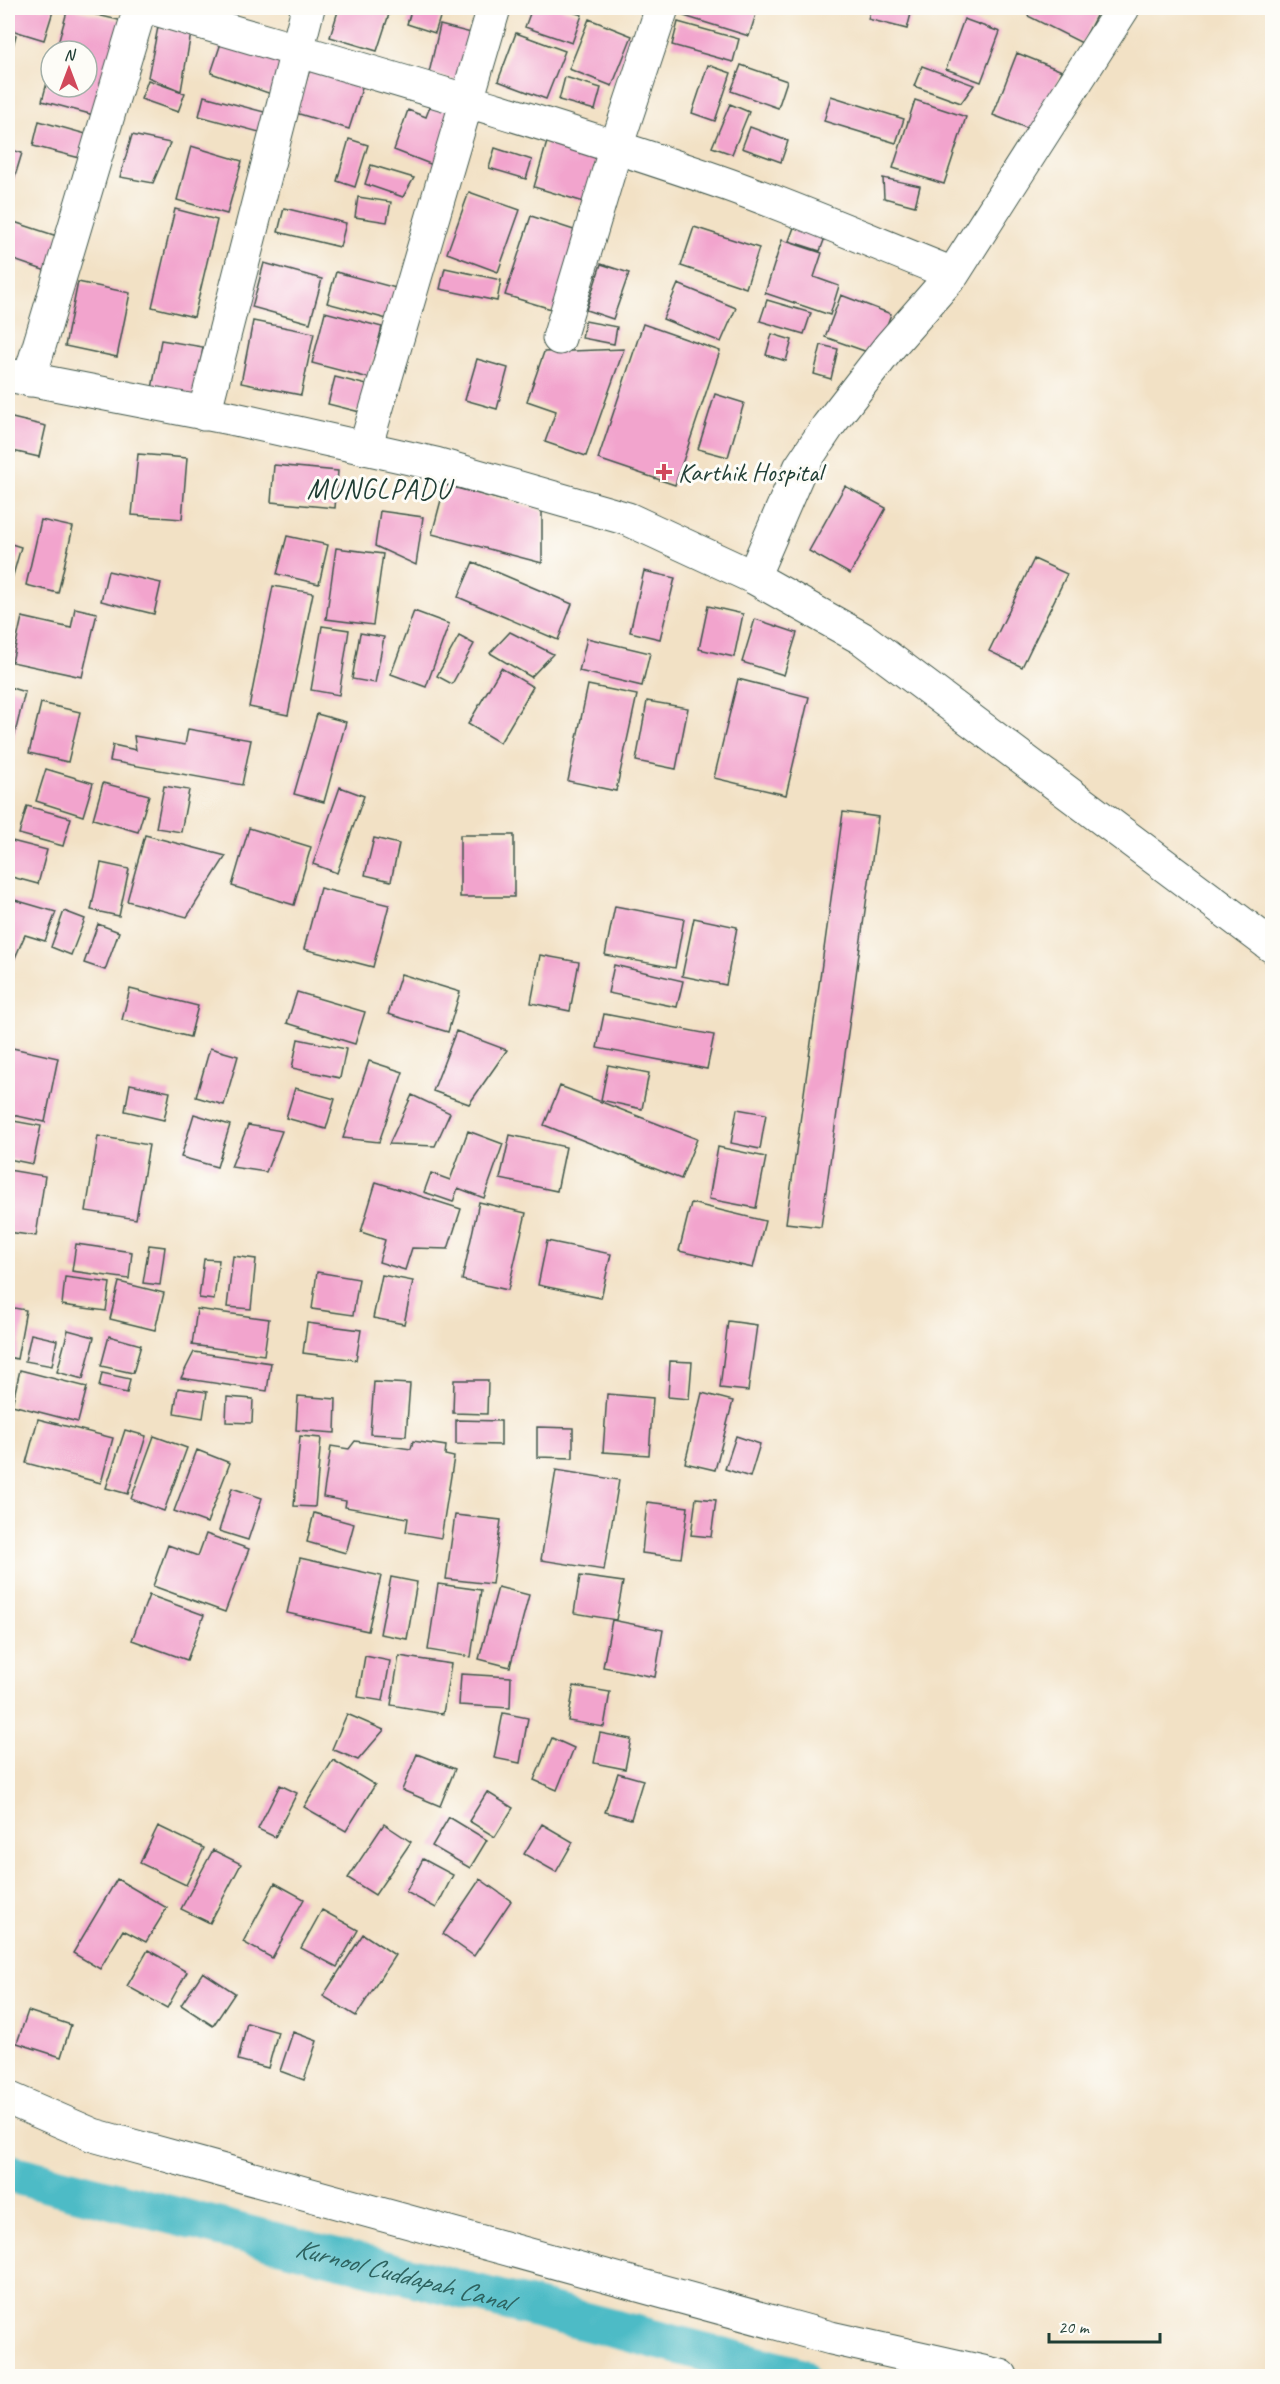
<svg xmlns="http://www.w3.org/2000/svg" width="1280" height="2384" font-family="Caveat,sans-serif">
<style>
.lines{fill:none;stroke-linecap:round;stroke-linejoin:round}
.canal{stroke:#4dbbc6;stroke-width:39}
.building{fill:#f2a4cd}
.street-casing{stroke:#3f564a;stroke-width:35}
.secondary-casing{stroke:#3f564a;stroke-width:35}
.street{stroke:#fff;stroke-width:33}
.secondary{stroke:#fff;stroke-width:33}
.poi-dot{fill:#d1495b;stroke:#fdfcf7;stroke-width:2}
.labels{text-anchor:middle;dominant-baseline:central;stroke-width:6;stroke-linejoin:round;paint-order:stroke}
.poi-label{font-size:26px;fill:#1f3d34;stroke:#fdfcf7;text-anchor:start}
.water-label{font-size:27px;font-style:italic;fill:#2d6360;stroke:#fdfcf7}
.quarter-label{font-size:28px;letter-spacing:1.5px;fill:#1f3d34;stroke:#fdfcf7}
</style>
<rect width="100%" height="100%" fill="#fdfcf7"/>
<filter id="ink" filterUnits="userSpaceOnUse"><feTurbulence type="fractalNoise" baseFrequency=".0167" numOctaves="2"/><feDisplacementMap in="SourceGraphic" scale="12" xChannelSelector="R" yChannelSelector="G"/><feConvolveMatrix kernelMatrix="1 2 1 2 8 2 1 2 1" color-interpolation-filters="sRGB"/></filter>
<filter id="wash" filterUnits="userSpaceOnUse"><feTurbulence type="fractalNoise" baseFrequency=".008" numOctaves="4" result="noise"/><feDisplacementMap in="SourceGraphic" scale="24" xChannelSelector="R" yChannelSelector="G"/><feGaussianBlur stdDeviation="1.35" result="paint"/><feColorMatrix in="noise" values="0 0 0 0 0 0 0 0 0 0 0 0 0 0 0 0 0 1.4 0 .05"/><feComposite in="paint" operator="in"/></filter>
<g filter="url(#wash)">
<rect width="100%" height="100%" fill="#f2e1c5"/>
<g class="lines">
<!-- canal -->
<path class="canal" id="s1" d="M8,2173L798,2376"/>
</g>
<g id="blocks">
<!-- building -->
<path class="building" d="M8,8H54L44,40L8,29Z
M68,8L127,22L101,117L42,101L50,72L51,87H87V51H56Z
M339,8H391L377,51L330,37Z
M412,8H443L435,33L407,24Z
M532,8H560L582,15L572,43L525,27Z
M687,8H758L749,36L684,16Z
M871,8H905L912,10L907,29L868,19Z
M1032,8H1100L1082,43L1028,16Z
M589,19L632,36L612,86L569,69Z
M964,19L1000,32L981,82L946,69Z
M678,22L739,39L733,62L672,45Z
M440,25L475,34L463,82L429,73Z
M158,27L191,33L181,91L148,77Z
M8,33L16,35L8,65Z
M516,33L565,51L546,99L498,81Z
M223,37L287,59L274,95L211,73Z
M1017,53L1062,71L1037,132L993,115Z
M708,65L731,73L715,121L692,113Z
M741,65L787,81L778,108L731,91Z
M311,66L364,82L349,129L296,113Z
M922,66L974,85L961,103L914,86Z
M565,77L601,88L595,110L559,100Z
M148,80L185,93L178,112L141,99Z
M204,96L268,113L263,133L199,116Z
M831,96L904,119L896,143L824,121Z
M915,100L966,117L944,184L893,168Z
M431,104L459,114L438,167L394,150L408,110L426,117Z
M730,104L749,112L732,154L712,147Z
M39,121L86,134L80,158L33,146Z
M750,127L788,141L781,162L742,148Z
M132,135L170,143L153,183L120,177Z
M549,135L600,150L584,202L534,187Z
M349,139L368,145L355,187L337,181Z
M191,146L242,161L227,214L177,200Z
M495,148L532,160L526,179L489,168Z
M8,149L22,153L12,186L8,185Z
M371,165L414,178L403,197L365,184Z
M883,178L920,186L915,206L884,198Z
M469,192L520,210L498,272L447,253Z
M358,197L391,202L387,222L355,217Z
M284,208L346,223L340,247L278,232Z
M175,209L217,220L194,317L152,307Z
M531,216L583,233L558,311L505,295Z
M8,220L66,239L55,274L8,258Z
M796,222L827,232L820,251L789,241Z
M694,227L759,248L746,288L681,266Z
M782,240L822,253L814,277L839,286L830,315L765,293Z
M264,263L322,279L310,323L252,307Z
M601,264L629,273L613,319L586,310Z
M445,268L501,280L497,301L440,289Z
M336,272L396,288L387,319L327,303Z
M78,282L130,293L117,357L65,346Z
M678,284L736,308L721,342L663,319Z
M841,295L891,314L876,355L825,337Z
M767,300L811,313L804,334L760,321Z
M325,312L382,327L369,378L312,363Z
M253,321L314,333L301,395L241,383Z
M585,321L617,327L614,344L582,338Z
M643,324L720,351L675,485L598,459Z
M772,334L792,340L786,361L766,355Z
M161,340L203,347L195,396L152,389Z
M821,345L838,349L831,379L814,374Z
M624,349L586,456L545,442L556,411L527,401L544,352Z
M477,359L508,368L497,409L465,400Z
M335,377L367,385L360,412L328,404Z
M715,394L744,403L728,457L698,449Z
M8,417L46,426L39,457L8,450Z
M138,454L187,458L182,519L132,515Z
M274,465L338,471L335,508L271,502Z
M445,485L542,511V563L432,534Z
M845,486L886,508L850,574L809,551Z
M380,511L423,517L416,565L375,546Z
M41,520L73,527L58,593L26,585Z
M287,536L328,545L319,584L277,574Z
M8,543L21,547L10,586H8Z
M336,548L383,554L373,625L326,619Z
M1034,559L1067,574L1022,667L989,651Z
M473,562L572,604L558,640L458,597Z
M108,571L161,583L154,614L101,601Z
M644,571L675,578L660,639L630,632Z
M273,586L313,593L288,715L249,707Z
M708,606L743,614L734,657L699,649Z
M75,608L97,613L82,677L12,662L22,617L71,628Z
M414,611L449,624L426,687L391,674Z
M755,619L797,633L784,675L742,662Z
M322,626L349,630L339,695L311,690Z
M510,632L553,654L531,677L490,653Z
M360,633L384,637L375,683L352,679Z
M459,636L474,644L452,684L437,676Z
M587,638L650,653L642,686L579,671Z
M501,668L533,687L500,743L468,724Z
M738,679L809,697L786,795L714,778Z
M588,685L637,695L616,791L568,781Z
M8,687L25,692L10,754L8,753Z
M647,701L688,708L676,769L636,761Z
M41,703L80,712L68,762L29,753Z
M317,714L346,722L324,802L294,794Z
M188,729L251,740L242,785L110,761L113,745L136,750L134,736L185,745Z
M46,769L93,783L83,816L36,801Z
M103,783L149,795L138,832L93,819Z
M164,786L189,790L181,832L156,828Z
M340,787L364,796L337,873L313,864Z
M27,806L71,818L63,846L19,834Z
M843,812L878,817L821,1227L786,1223Z
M249,828L311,847L294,905L232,886Z
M145,835L226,856L187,917L127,901Z
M460,835H514V897H460Z
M374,838L399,844L391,881L365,875Z
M8,840L47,850L38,884L8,876Z
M101,863L129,869L119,916L91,910Z
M320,888L389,905L373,967L304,949Z
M8,898L56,912L45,941L25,935L8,974Z
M615,906L684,919L675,968L605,955Z
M64,911L85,919L71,955L51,947Z
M694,918L737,927L726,985L682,976Z
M98,924L119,932L105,970L84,963Z
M540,955L579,962L570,1011L531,1003Z
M614,965L683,981L677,1007L608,993Z
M401,974L460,992L448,1032L388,1014Z
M130,989L198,1006L190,1037L122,1020Z
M297,992L365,1012L355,1044L287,1023Z
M604,1014L714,1035L707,1069L597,1048Z
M456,1031L507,1050L469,1104L433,1091Z
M298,1039L346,1049L340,1078L292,1068Z
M8,1047L58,1058L45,1122L8,1114Z
M210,1048L238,1056L224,1105L196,1097Z
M369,1061L403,1072L379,1142L343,1138Z
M608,1065L649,1073L642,1109L601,1100Z
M130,1084L170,1092L164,1120L125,1111Z
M560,1086L697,1139L681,1179L544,1125Z
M295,1088L335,1099L326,1129L286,1118Z
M412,1095L450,1113L435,1146L389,1144Z
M737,1109L766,1114L760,1149L731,1143Z
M194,1114L230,1125L217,1167L181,1157Z
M8,1120L41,1126L33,1164L8,1159Z
M248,1125L282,1131L266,1172L231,1167Z
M468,1131L503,1144L484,1198L458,1188L453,1202L424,1192L431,1173L450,1180Z
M510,1135L566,1147L557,1191L500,1179Z
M98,1136L149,1145L136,1219L86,1211Z
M718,1147L766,1157L756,1208L709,1199Z
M8,1170L45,1176L36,1236L8,1232Z
M376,1182L461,1209L448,1249L412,1248L405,1270L379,1262L385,1240L361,1232Z
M479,1202L526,1213L508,1290L462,1280Z
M691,1203L765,1221L753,1268L679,1251Z
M547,1241L611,1254L601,1298L538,1285Z
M76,1244L132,1252L129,1279L72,1271Z
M149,1245L165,1247L160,1285L143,1283Z
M233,1256L256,1259L251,1309L227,1307Z
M204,1259L219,1260L214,1300L199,1298Z
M317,1272L359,1279L353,1315L312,1309Z
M382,1275L413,1281L404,1324L373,1318Z
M65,1277L110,1283L106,1311L62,1305Z
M119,1282L164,1293L155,1330L110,1319Z
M8,1307L26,1310L17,1359L8,1357Z
M197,1309L269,1319L264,1355L192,1345Z
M728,1321L757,1325L748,1391L720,1388Z
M307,1323L361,1330L356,1360L303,1353Z
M68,1330L94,1337L83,1379L57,1372Z
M31,1334L57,1340L52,1366L25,1361Z
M109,1336L141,1345L133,1373L101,1366Z
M194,1352L271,1363L267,1391L181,1378Z
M670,1361L692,1362L689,1399L668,1397Z
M20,1370L87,1387L78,1422L12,1405Z
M102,1373L130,1379L127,1393L99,1387Z
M454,1380H488L487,1414L453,1413Z
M374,1382L410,1384L406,1436L370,1434Z
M178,1388L207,1392L203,1418L174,1413Z
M702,1393L733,1401L715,1470L685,1463Z
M607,1394L653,1398L649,1455L603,1452Z
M298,1396L336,1399L335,1433L296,1430Z
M227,1397L253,1399L252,1423L226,1422Z
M38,1419L113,1438L101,1483L26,1463Z
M456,1420L501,1421V1445L456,1444Z
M537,1427L573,1428V1458L537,1457Z
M125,1430L146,1436L128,1494L106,1488Z
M154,1436L187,1448L164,1511L131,1499Z
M300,1436L321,1438L315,1507L294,1506Z
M736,1436L760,1444L750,1477L725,1469Z
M355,1441L411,1449L413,1441L446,1446L445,1455L454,1457L441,1538L406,1532L408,1518L345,1507L346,1501L323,1497L331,1446L349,1449Z
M197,1450L230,1463L207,1523L174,1511Z
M556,1470L619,1480L604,1570L541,1560Z
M232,1488L262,1498L248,1540L219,1531Z
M696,1498L716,1500L711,1537L691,1535Z
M647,1502L688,1507L681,1558L642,1553Z
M314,1513L354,1524L346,1553L307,1542Z
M455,1515L501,1520L492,1584L446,1579Z
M206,1534L249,1549L225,1612L153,1586L168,1545L198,1556Z
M300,1558L381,1576L368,1631L287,1613Z
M580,1576L623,1582L616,1620L574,1613Z
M391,1577L417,1582L407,1639L380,1634Z
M438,1584L481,1590L471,1657L428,1650Z
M498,1587L529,1595L510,1667L479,1659Z
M149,1595L204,1615L187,1660L132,1640Z
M612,1620L663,1630L655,1677L603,1667Z
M365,1656L390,1661L383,1701L358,1697Z
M399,1656L451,1664L443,1714L391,1705Z
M461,1674L511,1677L510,1708L459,1705Z
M574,1686L610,1692L604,1727L568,1721Z
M503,1713L528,1718L520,1763L494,1758Z
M347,1714L384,1730L358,1760L332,1749Z
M600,1733L631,1739L625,1769L594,1763Z
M552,1738L574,1748L557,1790L534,1780Z
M417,1754L455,1769L440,1806L402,1790Z
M333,1760L375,1785L346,1831L304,1807Z
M618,1773L643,1780L631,1819L605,1812Z
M280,1785L297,1793L275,1837L258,1829Z
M487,1792L513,1808L495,1837L469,1821Z
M449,1817L487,1840L470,1868L432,1846Z
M384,1824L411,1842L375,1895L348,1878Z
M542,1824L573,1842L556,1872L524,1854Z
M158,1826L204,1848L186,1885L140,1863Z
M213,1850L241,1864L210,1923L181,1909Z
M423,1859L453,1875L436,1908L406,1892Z
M117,1879L167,1908L146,1942L123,1930L100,1969L73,1953Z
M480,1879L511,1901L474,1956L443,1934Z
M275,1883L304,1899L272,1958L243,1942Z
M322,1910L358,1930L337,1967L301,1948Z
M363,1934L395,1955L356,2016L323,1996Z
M148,1950L187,1972L167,2008L127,1986Z
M203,1972L235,1993L213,2026L181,2005Z
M28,2011L71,2025L61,2057L17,2043Z
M247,2023L278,2032L268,2068L238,2060Z
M293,2032L317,2041L304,2080L280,2071Z"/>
</g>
</g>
<g filter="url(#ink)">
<use href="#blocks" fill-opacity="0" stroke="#3f564a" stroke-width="1.5"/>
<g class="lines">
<defs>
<path id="street" d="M152,8C345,65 539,119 729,185C804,212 878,244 953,274L890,346L828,426L800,468L753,577
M953,274L1123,8
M559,338L616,147L662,8
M29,380L140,8
M204,414L308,8
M365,448L494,8
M8,2098L93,2135L831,2338L1001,2376"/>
<path id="secondary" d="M8,375L235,419L436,464L628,519L753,577L863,639L1272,946"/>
</defs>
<!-- street casing -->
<use href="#street" class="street-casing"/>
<!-- secondary casing -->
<use href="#secondary" class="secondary-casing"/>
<!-- street -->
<use href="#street" class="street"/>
<!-- secondary -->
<use href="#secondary" class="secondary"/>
</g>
</g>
<!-- markers -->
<path class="poi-dot" d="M661 463h6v6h6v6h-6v6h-6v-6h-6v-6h6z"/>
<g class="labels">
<!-- poi labels -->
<g class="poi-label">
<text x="678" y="472">Karthik Hospital</text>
</g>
<!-- water labels -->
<g class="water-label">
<text stroke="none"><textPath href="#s1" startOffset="408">Kurnool Cuddapah Canal</textPath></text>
</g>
<!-- quarter labels -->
<g class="quarter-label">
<text x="379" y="488">MUNGLPADU</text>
</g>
</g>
<!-- margin -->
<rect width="1280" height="2384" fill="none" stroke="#fdfcf7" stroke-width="30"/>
<!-- north arrow -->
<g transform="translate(69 69)"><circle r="28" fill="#fdfcf7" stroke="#a4b0a9" stroke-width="1.5"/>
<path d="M0-4.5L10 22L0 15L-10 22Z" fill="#d1495b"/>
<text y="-9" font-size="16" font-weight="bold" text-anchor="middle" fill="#1f3d34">N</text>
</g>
<!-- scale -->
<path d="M1049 2333v9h111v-9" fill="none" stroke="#1f3d34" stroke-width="3"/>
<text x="1058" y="2333" font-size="18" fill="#1f3d34" stroke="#fdfcf7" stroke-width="4.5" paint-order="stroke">20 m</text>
</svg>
